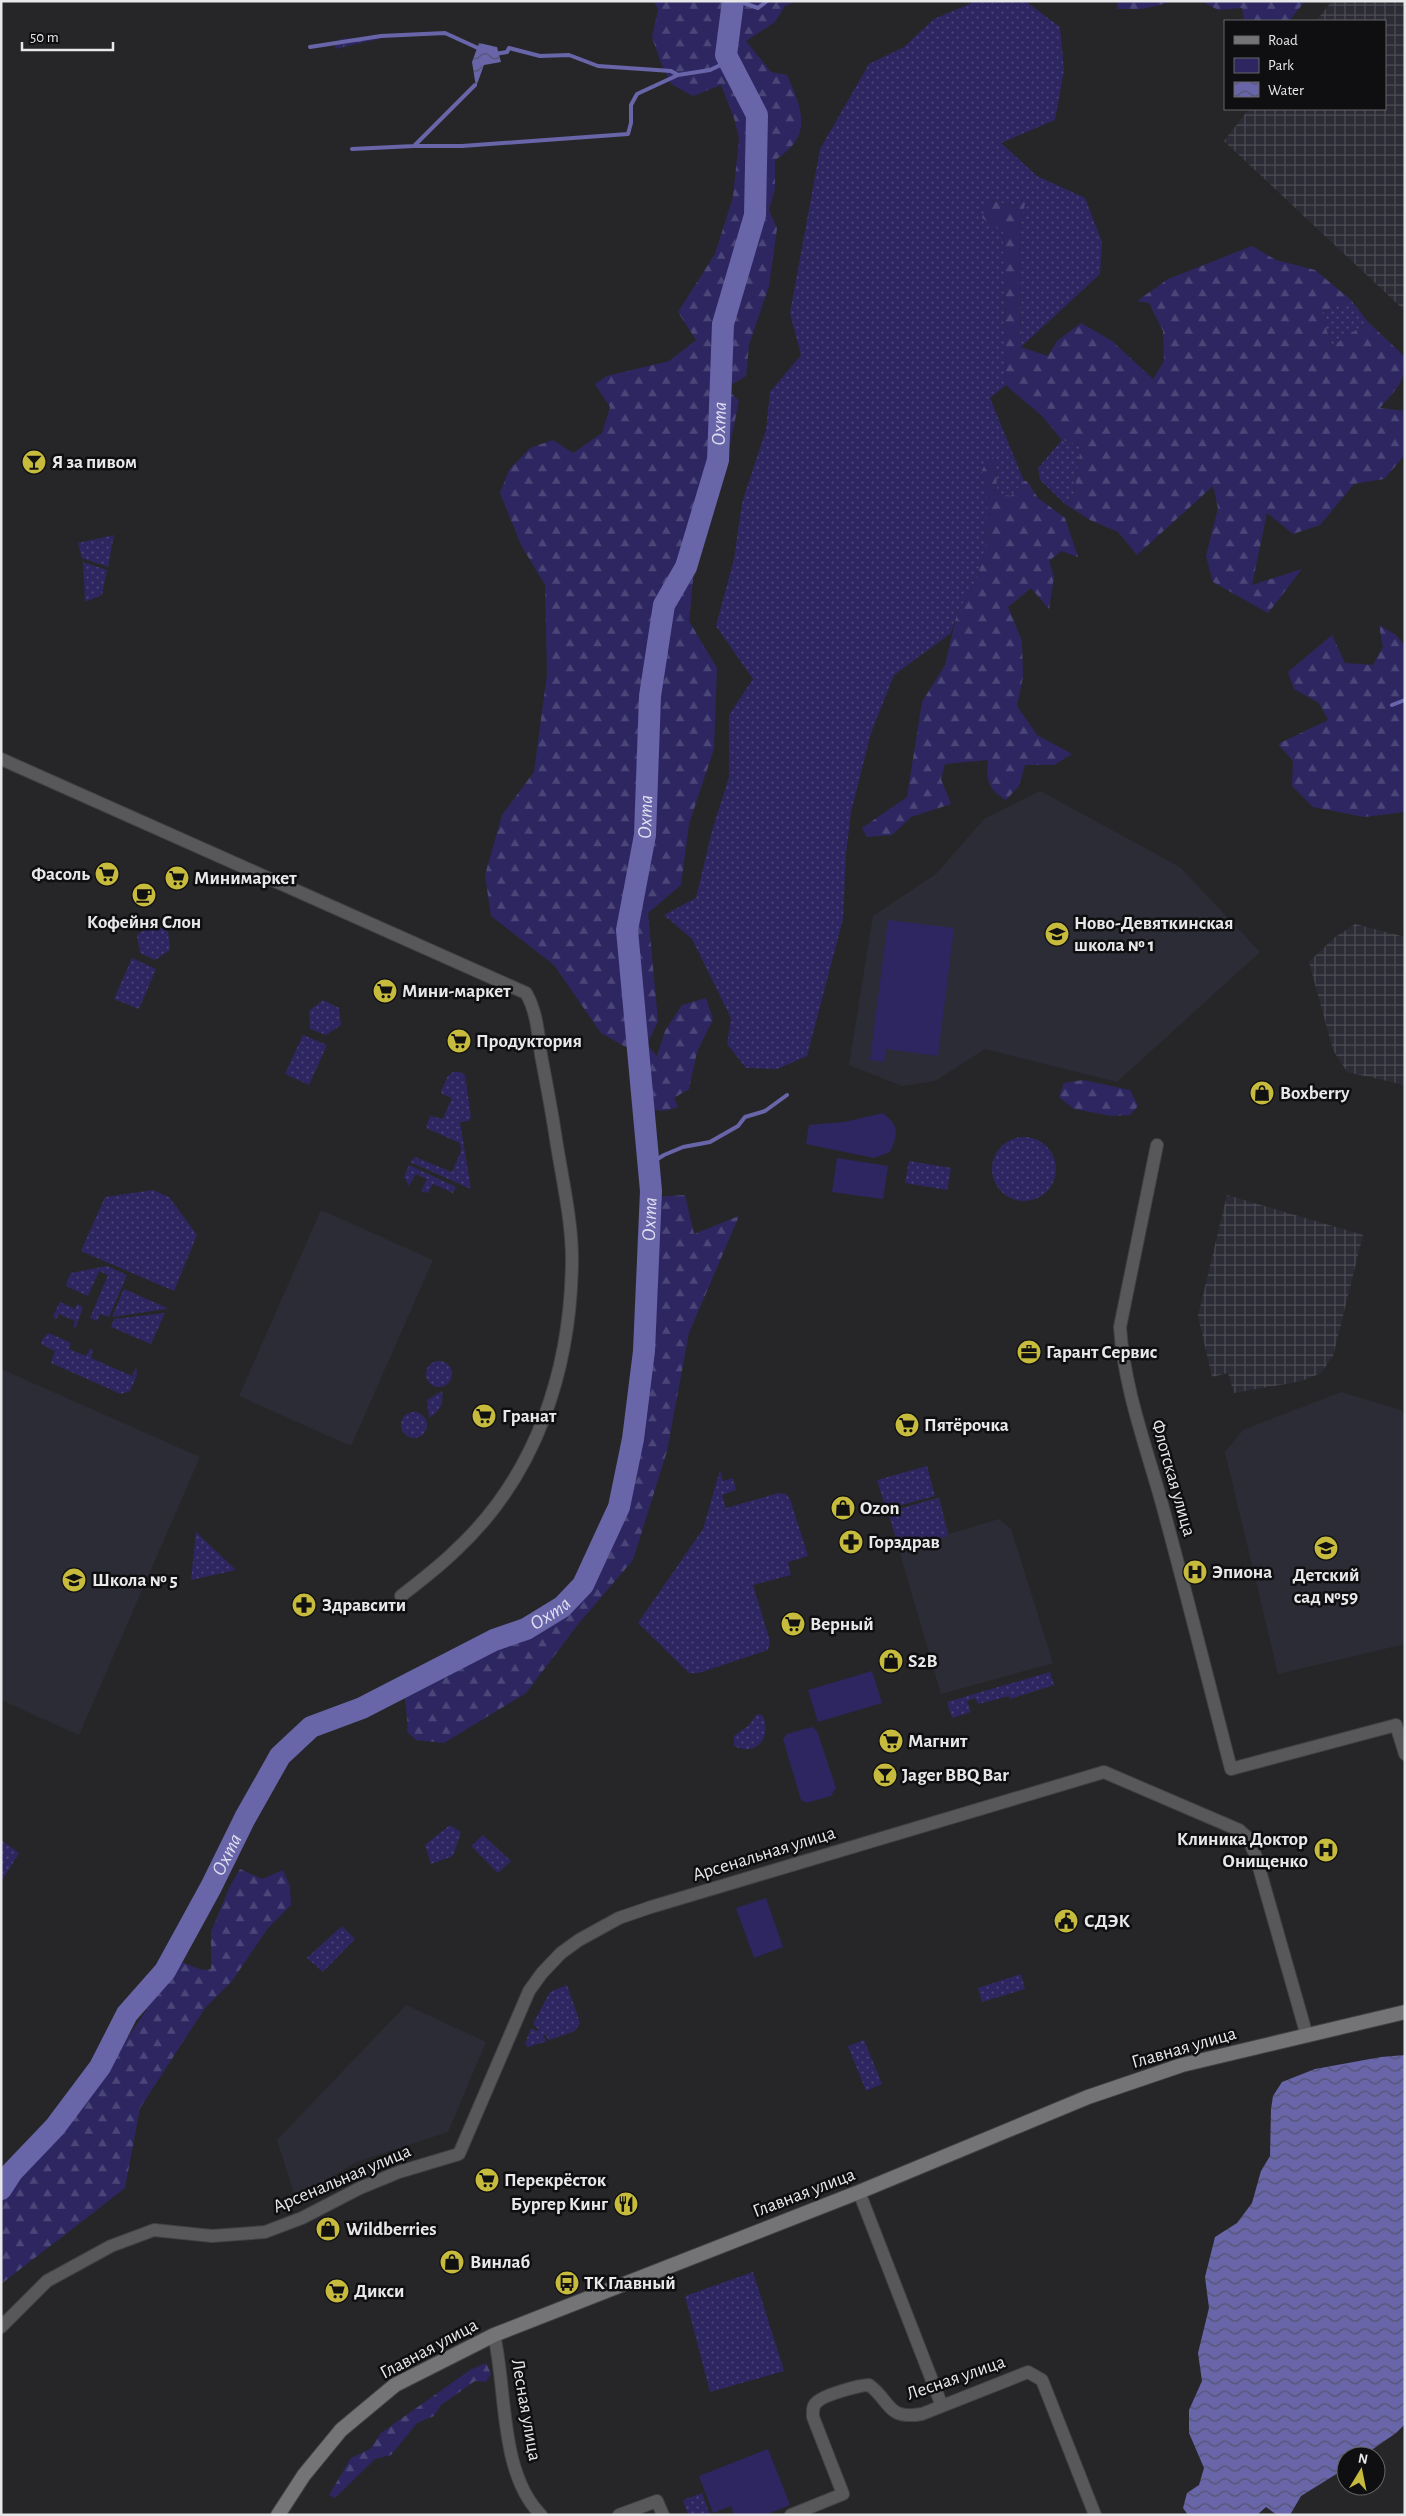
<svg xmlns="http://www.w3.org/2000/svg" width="1406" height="2516" font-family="'Alegreya Sans',sans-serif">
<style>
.built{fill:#2c2c36}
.industrial{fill:url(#industrial-grid)}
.green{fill:url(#green-dots)}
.forest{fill:url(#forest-firs)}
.wetland{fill:url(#wetland-marsh)}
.pitch{fill:#2d2661}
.water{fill:url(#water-waves)}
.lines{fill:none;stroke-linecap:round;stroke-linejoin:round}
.stream{stroke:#6865a8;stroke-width:4}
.river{stroke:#6865a8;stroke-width:22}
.minor-casing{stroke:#414144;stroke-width:14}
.secondary-casing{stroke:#414144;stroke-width:16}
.minor{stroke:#58585a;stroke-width:12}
.secondary{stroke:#747477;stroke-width:14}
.labels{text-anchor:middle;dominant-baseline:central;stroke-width:5;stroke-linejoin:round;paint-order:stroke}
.poi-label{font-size:19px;font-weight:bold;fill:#e8e8ea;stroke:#0f0f11;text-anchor:start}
.street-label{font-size:19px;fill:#e8e8ea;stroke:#0f0f11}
.water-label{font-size:20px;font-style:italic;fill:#dedef2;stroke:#0f0f11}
</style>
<defs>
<pattern id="industrial-grid" width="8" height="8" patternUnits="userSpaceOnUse" patternTransform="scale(1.25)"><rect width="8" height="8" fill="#2c2c36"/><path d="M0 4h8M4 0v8" fill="none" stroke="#4b4b53"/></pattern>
<pattern id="green-dots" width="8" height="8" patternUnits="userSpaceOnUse" patternTransform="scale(1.25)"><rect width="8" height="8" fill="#2d2661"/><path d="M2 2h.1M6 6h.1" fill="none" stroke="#4b4678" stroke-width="1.8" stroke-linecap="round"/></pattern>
<pattern id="forest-firs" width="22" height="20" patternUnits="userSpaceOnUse" patternTransform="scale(1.25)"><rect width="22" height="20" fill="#2d2661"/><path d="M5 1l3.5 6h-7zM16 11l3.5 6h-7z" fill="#4b4678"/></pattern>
<pattern id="wetland-marsh" width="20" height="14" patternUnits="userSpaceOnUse" patternTransform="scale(1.25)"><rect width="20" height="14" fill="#2d2661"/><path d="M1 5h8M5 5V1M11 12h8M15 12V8" fill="none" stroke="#4b4678"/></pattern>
<pattern id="water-waves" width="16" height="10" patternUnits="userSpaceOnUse" patternTransform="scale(1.25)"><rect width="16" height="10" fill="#6865a8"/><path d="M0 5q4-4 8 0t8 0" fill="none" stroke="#555472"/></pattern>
</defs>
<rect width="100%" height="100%" fill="#262629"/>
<!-- built -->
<path class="built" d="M1040,791L1180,867L1260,952L1117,1082L985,1049L935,1081L902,1086L849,1065L873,916L936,874L984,819Z
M321,1210L433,1260L351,1446L239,1396Z
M1,1369L200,1457L79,1735L1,1700Z
M1341,1392L1401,1410L1405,1416V1644L1278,1674L1225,1452L1243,1430Z
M939,1497L949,1534L999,1519L1011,1529L1053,1663L941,1694L888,1512Z
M406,2005L486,2042L448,2132L356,2162L296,2199L277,2140Z"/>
<!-- industrial -->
<path class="industrial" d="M1332,1H1405V311L1224,141L1249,109H1385V21H1316Z
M1355,924L1405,937V1085L1347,1072L1333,1050L1309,962L1334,938Z
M1227,1195L1363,1235L1333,1356L1321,1373L1302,1381L1234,1393L1228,1373L1212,1377L1198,1316Z"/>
<!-- green -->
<path class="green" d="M976,1H1025L1060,27L1064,70L1055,120L1001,143L1037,176L1085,198L1102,242L1100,274L1021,347L1019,236L1025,199L1014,207L988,199L1003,232L1006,385L990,398L1024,481L1011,496L997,493L996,463L982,470L988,503L986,544L977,579L957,613L951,633L894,675L871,733L851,812L846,853L843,919L807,1056L777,1069L746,1068L727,1044L731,1018L692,939L664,915L696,898L712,831L729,777V715L753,679L716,626L734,559L742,503L766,430L770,392L801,355L790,313L820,149L869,64L904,47L934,19Z
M1351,300L1368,322L1332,346L1321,313Z
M1062,440L1081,445L1074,493L1065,504L1040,480L1038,468Z
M114,535L108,567L82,558L78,543Z
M83,562L107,570L102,595L85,602Z
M152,924L168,931L170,950L155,960L140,953L137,935Z
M132,958L156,969L139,1009L114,999Z
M323,1000L339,1008L341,1025L326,1035L310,1029L309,1011Z
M303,1035L327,1045L309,1085L285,1074Z
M453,1072H460L465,1075L471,1117L469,1121L460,1122L471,1189L410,1162L415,1157L452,1172L461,1151L460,1143L428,1129L426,1126L430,1116L443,1119L452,1098L442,1094L441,1091L448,1076Z
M992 1169a32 32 0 1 1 64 0a32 32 0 1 1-64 0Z
M909,1161L951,1168L947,1190L905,1183Z
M409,1165L456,1187L453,1193L433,1184L428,1193L421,1191L427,1179L416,1174L409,1186L404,1177Z
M153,1190L169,1197L197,1235L174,1291L81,1251L105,1197Z
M107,1266L127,1275L109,1317L100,1314L97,1321L90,1318L108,1275L99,1271L88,1296L68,1287L66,1284L71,1273Z
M124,1289L167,1308L166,1309L112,1317Z
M60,1302L75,1309L77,1304L83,1307L76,1327L73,1328L75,1321L59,1314L56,1320L53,1316Z
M165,1313L151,1344L111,1327L114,1319Z
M49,1333L71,1343L69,1349L86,1356L90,1349H93L91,1358L132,1376L136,1367L137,1375L130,1391L121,1394L51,1363L55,1351L41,1344L43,1338Z
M426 1374a13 13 0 1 1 26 0a13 13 0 1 1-26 0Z
M442,1391C444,1404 440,1411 429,1418L427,1400Z
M401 1425a13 13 0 1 1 26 0a13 13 0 1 1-26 0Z
M927,1466L935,1496L886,1509L877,1480Z
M720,1470L723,1481L733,1478L736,1490L722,1495L726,1508L779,1493L786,1494L790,1499L808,1556L788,1562L791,1575L753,1585L770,1641L768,1650L699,1673H689L638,1623L703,1529Z
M939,1498L948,1536L899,1548L888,1512Z
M196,1532L236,1570L191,1580Z
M1050,1672L1054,1685L1010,1699L1009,1696L978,1704L975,1698L967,1701L971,1712L952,1718L947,1702Z
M757,1714L763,1716C772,1737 757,1757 734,1746V1736L748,1726Z
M450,1825L461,1832L453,1856L431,1864L425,1845Z
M483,1835L511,1861L498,1873L471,1846Z
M1,1840L19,1853L1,1882Z
M342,1926L355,1939L323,1972L307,1958Z
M1021,1974L1025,1989L982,2002L978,1988Z
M567,1985L580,2023L575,2031L549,2040L544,2034L543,2036L547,2041L528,2047L525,2044L531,2028L537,2031L539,2030L533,2024L550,1992Z
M864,2040L882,2084L866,2091L848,2046Z
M753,2272L784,2371L710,2392L685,2296Z
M702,2493L710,2515H688L683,2500Z"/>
<!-- forest -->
<path class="forest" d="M654,1H797L785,6L775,22L746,41L771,72L787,75C803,111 813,136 775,160V189L769,210L777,228L769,286L749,345L746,376L726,388L739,401L720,492L694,570L689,621L717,668L714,749L689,824L681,885L648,913L658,1021L647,1045L657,1056L665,1031L682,1005L706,998L713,1019L697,1052L689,1089L674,1098L678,1107L664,1111L648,1109L638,1054L601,1033L554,965L491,916L485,875L502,815L534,772L547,674L545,585L521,545L500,493L509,470L530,448L553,440L573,453L602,433L610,407L595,384L607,376L669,361L696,340L678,312L715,254L733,197L739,138L734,118L721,85L693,96L671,84L661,63L652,37L658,10Z
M1118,1H1175L1143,9H1117Z
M1201,1H1305L1289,21H1244L1242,8L1218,10Z
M1026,198L1019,236L1021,347L1048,356L1057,341L1081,323L1112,341L1153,379L1164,361L1163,331L1149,303L1137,301L1168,279L1252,246L1276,260L1315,270L1351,300L1321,313L1332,346L1368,322L1405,357C1405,385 1396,388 1380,408L1405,411V455L1384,479L1354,484L1320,525L1293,534L1267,513L1252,585L1302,569L1268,613L1213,582L1206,556L1218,508L1213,486L1137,555L1118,532L1090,520L1065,504L1074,493L1081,445L1062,440L1043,417L1006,385L1003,232L982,218L988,199L1014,207Z
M991,455L996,463L997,493L1011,496L1024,481H1027L1038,498L1065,518L1078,557L1061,551L1049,561L1054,577L1049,609L1031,588L1008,607L1022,641L1023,677L1017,706L1037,735L1072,754L1054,765H1025L1019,786L1006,800C988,789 986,781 988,760L945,764L941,779L951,804L911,817L892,835L867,837L862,828L907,797L922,702L945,665L957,613L977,579L986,544L988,503L982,470Z
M1379,625L1396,635L1405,646V812L1364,817L1313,807L1292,786L1293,761L1278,744L1328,720L1319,703L1294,689L1288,672L1332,635L1345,663L1373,665L1383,647Z
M1083,1080L1130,1090L1138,1106L1130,1115L1112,1116L1074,1109L1059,1097L1064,1083Z
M685,1195L694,1234L739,1216L689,1333L667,1451L633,1560L579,1623L526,1693L444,1743L416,1740L407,1732C409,1718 404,1707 405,1694L473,1656L556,1619L584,1588L624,1508L638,1427L650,1327L654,1197Z
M240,1869L262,1879L283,1870L290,1886L291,1905L268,1928L232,1981L205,2008L140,2108L125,2188L1,2284V2198L57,2136L97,2084L179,1961L202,1970L211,1969V1932L230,1886Z
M486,2363L491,2374L486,2382L475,2381L441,2405L434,2416L417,2423L391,2455L375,2459L335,2498L329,2495L351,2458L370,2449L381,2433L470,2370Z"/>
<!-- wetland -->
<path class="wetland" d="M381,36L379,39L335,49L336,43L340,39Z"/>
<!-- pitch -->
<path class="pitch" d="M888,920L954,928L938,1056L886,1049L884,1062L870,1060Z
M883,1113C900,1127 898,1133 890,1152L874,1158L806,1144L809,1125L844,1122Z
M837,1158L888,1166L883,1199L832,1192Z
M872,1671L882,1703L818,1722L808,1690Z
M812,1727L817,1731L836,1788L831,1796L806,1803L801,1800L783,1739L787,1734Z
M766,1898L783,1947L754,1958L736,1908Z
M768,2449L790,2505L765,2515H734L731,2506L713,2513L699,2476Z"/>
<!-- water -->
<path class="water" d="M479,43L497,47L501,62L484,65L476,87L472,62Z
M1405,2055V2424L1396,2433L1363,2456H1346V2468L1301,2496L1290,2515H1277L1266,2507L1257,2515H1188L1183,2508L1187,2493L1199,2485L1204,2468L1189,2433V2410L1202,2381L1198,2353L1209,2308L1205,2277L1215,2237L1237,2223L1252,2203L1261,2171L1270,2156L1271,2109L1273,2096L1282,2082L1315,2069L1381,2057Z"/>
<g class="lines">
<!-- stream -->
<path class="stream" d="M738,1L758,8L767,1
M310,47L381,36L445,33L480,49
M495,54L507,52L509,48L540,56L569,55L598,66L671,71L678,75
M414,146H462L628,134L631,123V105L637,94L678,75L710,70L729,61
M352,149L414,146L475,85
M1392,705L1405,700
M648,1165L664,1155L683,1147L710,1142L738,1126L745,1117L765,1111L787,1095"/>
<!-- river -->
<path class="river" id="s1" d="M1,2189L12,2172L55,2127L100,2067L127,2014L165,1971L211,1887L245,1818L280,1756L311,1727L362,1708L494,1640L526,1629L562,1607L583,1585L619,1507L633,1439L644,1351L651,1191L627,930L645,835L650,696L664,605L686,567L718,460L723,324L755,215L757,115L726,55L733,1"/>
<defs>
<path id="minor" d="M1,759L526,993C537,1012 538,1033 541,1055C546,1081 551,1107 555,1133C561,1174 572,1218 572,1260C571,1369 537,1475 456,1550C439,1567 420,1581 401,1596
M1157,1145L1120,1327C1124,1388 1146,1446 1162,1504C1186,1592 1208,1680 1231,1769L1396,1725L1405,1754
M859,2192L942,2406
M1,2327L47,2281L111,2246L154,2230L212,2236L265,2232L302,2218L360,2188L399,2172L459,2154L529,1991L542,1973L561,1953L579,1940L619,1918L651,1907L1104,1772L1239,1830L1248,1838L1256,1857L1307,2036
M494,2335C507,2390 499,2473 541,2515
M619,2515L657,2501L663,2515
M791,2515L843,2494L813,2417C813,2411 812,2406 817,2402C824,2395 859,2385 869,2385C892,2402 886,2420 922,2414L1028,2372L1042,2380L1095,2515"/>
<path id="secondary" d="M278,2515L304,2475L341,2430L395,2385L494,2335L859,2192L1088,2097L1182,2065L1405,2012"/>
</defs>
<!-- minor casing -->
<use href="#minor" class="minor-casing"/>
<!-- secondary casing -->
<use href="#secondary" class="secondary-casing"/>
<!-- minor -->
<use href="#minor" class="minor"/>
<!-- secondary -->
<use href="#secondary" class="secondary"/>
</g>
<!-- icons -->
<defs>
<symbol id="bar-disc" viewBox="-11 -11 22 22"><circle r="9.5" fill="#c6bb3c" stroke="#0f0f11"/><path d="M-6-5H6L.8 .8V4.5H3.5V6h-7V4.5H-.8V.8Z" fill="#111"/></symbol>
<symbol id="supermarket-disc" viewBox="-11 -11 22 22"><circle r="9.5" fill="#c6bb3c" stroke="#0f0f11"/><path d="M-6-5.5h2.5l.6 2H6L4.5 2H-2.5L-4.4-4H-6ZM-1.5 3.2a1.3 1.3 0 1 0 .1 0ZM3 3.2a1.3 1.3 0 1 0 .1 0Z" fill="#111"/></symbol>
<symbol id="cafe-disc" viewBox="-11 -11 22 22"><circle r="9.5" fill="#c6bb3c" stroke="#0f0f11"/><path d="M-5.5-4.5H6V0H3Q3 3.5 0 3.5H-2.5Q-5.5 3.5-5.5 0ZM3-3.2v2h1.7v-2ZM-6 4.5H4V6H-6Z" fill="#111"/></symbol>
<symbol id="school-disc" viewBox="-11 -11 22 22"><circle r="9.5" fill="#c6bb3c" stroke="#0f0f11"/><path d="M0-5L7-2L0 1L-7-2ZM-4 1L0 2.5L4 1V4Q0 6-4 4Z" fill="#111"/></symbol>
<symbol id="shop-disc" viewBox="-11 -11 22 22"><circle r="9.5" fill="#c6bb3c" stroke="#0f0f11"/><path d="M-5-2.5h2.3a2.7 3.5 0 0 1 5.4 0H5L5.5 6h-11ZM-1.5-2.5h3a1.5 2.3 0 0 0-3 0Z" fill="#111"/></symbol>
<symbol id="office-disc" viewBox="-11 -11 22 22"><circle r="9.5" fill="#c6bb3c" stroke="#0f0f11"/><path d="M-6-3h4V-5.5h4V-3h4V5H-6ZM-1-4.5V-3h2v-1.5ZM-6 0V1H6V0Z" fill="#111"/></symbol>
<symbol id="pharmacy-disc" viewBox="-11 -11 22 22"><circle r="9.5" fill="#c6bb3c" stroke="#0f0f11"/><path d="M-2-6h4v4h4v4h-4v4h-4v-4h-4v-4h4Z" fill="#111"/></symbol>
<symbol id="hospital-disc" viewBox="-11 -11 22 22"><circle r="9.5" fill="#c6bb3c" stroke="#0f0f11"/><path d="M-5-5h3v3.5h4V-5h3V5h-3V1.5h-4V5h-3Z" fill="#111"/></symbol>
<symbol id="civic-disc" viewBox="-11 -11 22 22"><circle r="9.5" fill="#c6bb3c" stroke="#0f0f11"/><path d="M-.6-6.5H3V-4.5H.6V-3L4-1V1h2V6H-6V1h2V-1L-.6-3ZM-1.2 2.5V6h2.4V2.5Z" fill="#111"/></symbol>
<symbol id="restaurant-disc" viewBox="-11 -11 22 22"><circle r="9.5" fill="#c6bb3c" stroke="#0f0f11"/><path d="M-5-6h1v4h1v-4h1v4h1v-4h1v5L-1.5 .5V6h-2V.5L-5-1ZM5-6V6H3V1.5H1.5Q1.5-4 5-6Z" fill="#111"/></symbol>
<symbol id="bus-disc" viewBox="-11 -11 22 22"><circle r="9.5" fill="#c6bb3c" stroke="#0f0f11"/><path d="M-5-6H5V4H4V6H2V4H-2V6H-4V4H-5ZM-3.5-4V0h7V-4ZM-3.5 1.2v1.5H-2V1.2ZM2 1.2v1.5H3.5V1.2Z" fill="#111"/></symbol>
</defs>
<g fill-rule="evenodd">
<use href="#bar-disc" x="20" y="448" width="28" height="28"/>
<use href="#supermarket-disc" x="93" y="860" width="28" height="28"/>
<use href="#supermarket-disc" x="163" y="864" width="28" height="28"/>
<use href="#cafe-disc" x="130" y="881" width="28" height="28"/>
<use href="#school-disc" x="1043" y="920" width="28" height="28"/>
<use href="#supermarket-disc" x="371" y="977" width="28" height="28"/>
<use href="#supermarket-disc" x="445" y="1027" width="28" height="28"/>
<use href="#shop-disc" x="1248" y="1079" width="28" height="28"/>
<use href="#office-disc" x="1015" y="1338" width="28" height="28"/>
<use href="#supermarket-disc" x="470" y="1402" width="28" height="28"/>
<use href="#supermarket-disc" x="893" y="1411" width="28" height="28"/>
<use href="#shop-disc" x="829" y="1494" width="28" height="28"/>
<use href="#pharmacy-disc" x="837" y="1528" width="28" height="28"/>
<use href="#school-disc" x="1312" y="1534" width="28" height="28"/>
<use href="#hospital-disc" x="1181" y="1558" width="28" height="28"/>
<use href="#school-disc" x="60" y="1566" width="28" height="28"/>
<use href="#pharmacy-disc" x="290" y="1591" width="28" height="28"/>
<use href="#supermarket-disc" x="779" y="1610" width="28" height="28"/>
<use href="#shop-disc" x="877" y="1647" width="28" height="28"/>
<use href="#supermarket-disc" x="877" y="1727" width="28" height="28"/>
<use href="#bar-disc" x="871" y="1761" width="28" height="28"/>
<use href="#hospital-disc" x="1312" y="1836" width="28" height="28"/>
<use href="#civic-disc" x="1052" y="1907" width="28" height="28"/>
<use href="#supermarket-disc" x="473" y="2166" width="28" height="28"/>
<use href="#restaurant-disc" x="612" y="2190" width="28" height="28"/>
<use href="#shop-disc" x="314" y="2215" width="28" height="28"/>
<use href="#shop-disc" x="438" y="2248" width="28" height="28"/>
<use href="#bus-disc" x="553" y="2269" width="28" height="28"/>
<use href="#supermarket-disc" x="323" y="2277" width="28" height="28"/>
</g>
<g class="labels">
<!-- poi labels -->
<g class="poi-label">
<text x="52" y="462">Я за пивом</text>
<text x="90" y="874" text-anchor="end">Фасоль</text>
<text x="194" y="878">Минимаркет</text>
<text x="144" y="922" text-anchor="middle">Кофейня Слон</text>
<text x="1074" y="923">Ново-Девяткинская<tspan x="1074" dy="22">школа № 1</tspan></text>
<text x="402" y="991">Мини-маркет</text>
<text x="476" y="1041">Продуктория</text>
<text x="1280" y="1093">Boxberry</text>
<text x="1046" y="1352">Гарант Сервис</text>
<text x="502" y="1416">Гранат</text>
<text x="924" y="1425">Пятёрочка</text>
<text x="860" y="1508">Ozon</text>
<text x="868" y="1542">Горздрав</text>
<text x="1212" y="1572">Эпиона</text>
<text x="1326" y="1575" text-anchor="middle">Детский<tspan x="1326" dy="22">сад №59</tspan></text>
<text x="92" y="1580">Школа № 5</text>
<text x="322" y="1605">Здравсити</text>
<text x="810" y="1624">Верный</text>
<text x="908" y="1661">S2B</text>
<text x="908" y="1741">Магнит</text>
<text x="902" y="1775">Jager BBQ Bar</text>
<text x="1308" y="1839" text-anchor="end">Клиника Доктор<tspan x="1308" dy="22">Онищенко</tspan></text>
<text x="1084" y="1921">СДЭК</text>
<text x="504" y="2180">Перекрёсток</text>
<text x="608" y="2204" text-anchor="end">Бургер Кинг</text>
<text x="346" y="2229">Wildberries</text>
<text x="470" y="2262">Винлаб</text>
<text x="584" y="2283">ТК Главный</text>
<text x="354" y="2291">Дикси</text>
</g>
<!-- street labels -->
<g class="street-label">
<text transform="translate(1173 1478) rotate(74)">Флотская улица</text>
<text transform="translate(764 1854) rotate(-17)">Арсенальная улица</text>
<text transform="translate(1184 2048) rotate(-16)">Главная улица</text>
<text transform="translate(342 2179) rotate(-23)">Арсенальная улица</text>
<text transform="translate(804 2193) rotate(-21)">Главная улица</text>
<text transform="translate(429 2349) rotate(-28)">Главная улица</text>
<text transform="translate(956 2378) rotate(-19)">Лесная улица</text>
<text transform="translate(526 2410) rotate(80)">Лесная улица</text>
</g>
<!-- water labels -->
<g class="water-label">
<text stroke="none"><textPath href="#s1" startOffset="2056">Охта</textPath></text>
<text stroke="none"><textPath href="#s1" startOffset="1651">Охта</textPath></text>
<text stroke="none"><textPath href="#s1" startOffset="1246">Охта</textPath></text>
<text stroke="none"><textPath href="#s1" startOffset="826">Охта</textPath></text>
<text stroke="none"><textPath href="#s1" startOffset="406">Охта</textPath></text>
</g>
</g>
<!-- border -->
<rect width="1406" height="2516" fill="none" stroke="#e8e8ea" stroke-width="5"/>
<!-- legend -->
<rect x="1224" y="20" width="162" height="90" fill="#0f0f11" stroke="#666668"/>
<rect x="1234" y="36" width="25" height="8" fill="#747477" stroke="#666668"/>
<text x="1268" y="45" font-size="15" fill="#e8e8ea">Road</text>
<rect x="1234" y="58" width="25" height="15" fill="#2d2661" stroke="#666668"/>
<text x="1268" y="70" font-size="15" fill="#e8e8ea">Park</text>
<rect x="1234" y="82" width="25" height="15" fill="url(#water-waves)" stroke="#666668"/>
<text x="1268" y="95" font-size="15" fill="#e8e8ea">Water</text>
<!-- north arrow -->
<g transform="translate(1361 2471) rotate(10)"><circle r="24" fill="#0f0f11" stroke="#666668"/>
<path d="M0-4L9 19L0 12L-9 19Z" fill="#c6bb3c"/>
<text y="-8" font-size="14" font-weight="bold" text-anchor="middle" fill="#e8e8ea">N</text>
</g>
<!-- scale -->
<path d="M22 42v8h91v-8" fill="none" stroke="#e8e8ea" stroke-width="2.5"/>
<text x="30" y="42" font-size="15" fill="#e8e8ea" stroke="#0f0f11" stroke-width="4" paint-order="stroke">50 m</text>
</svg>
